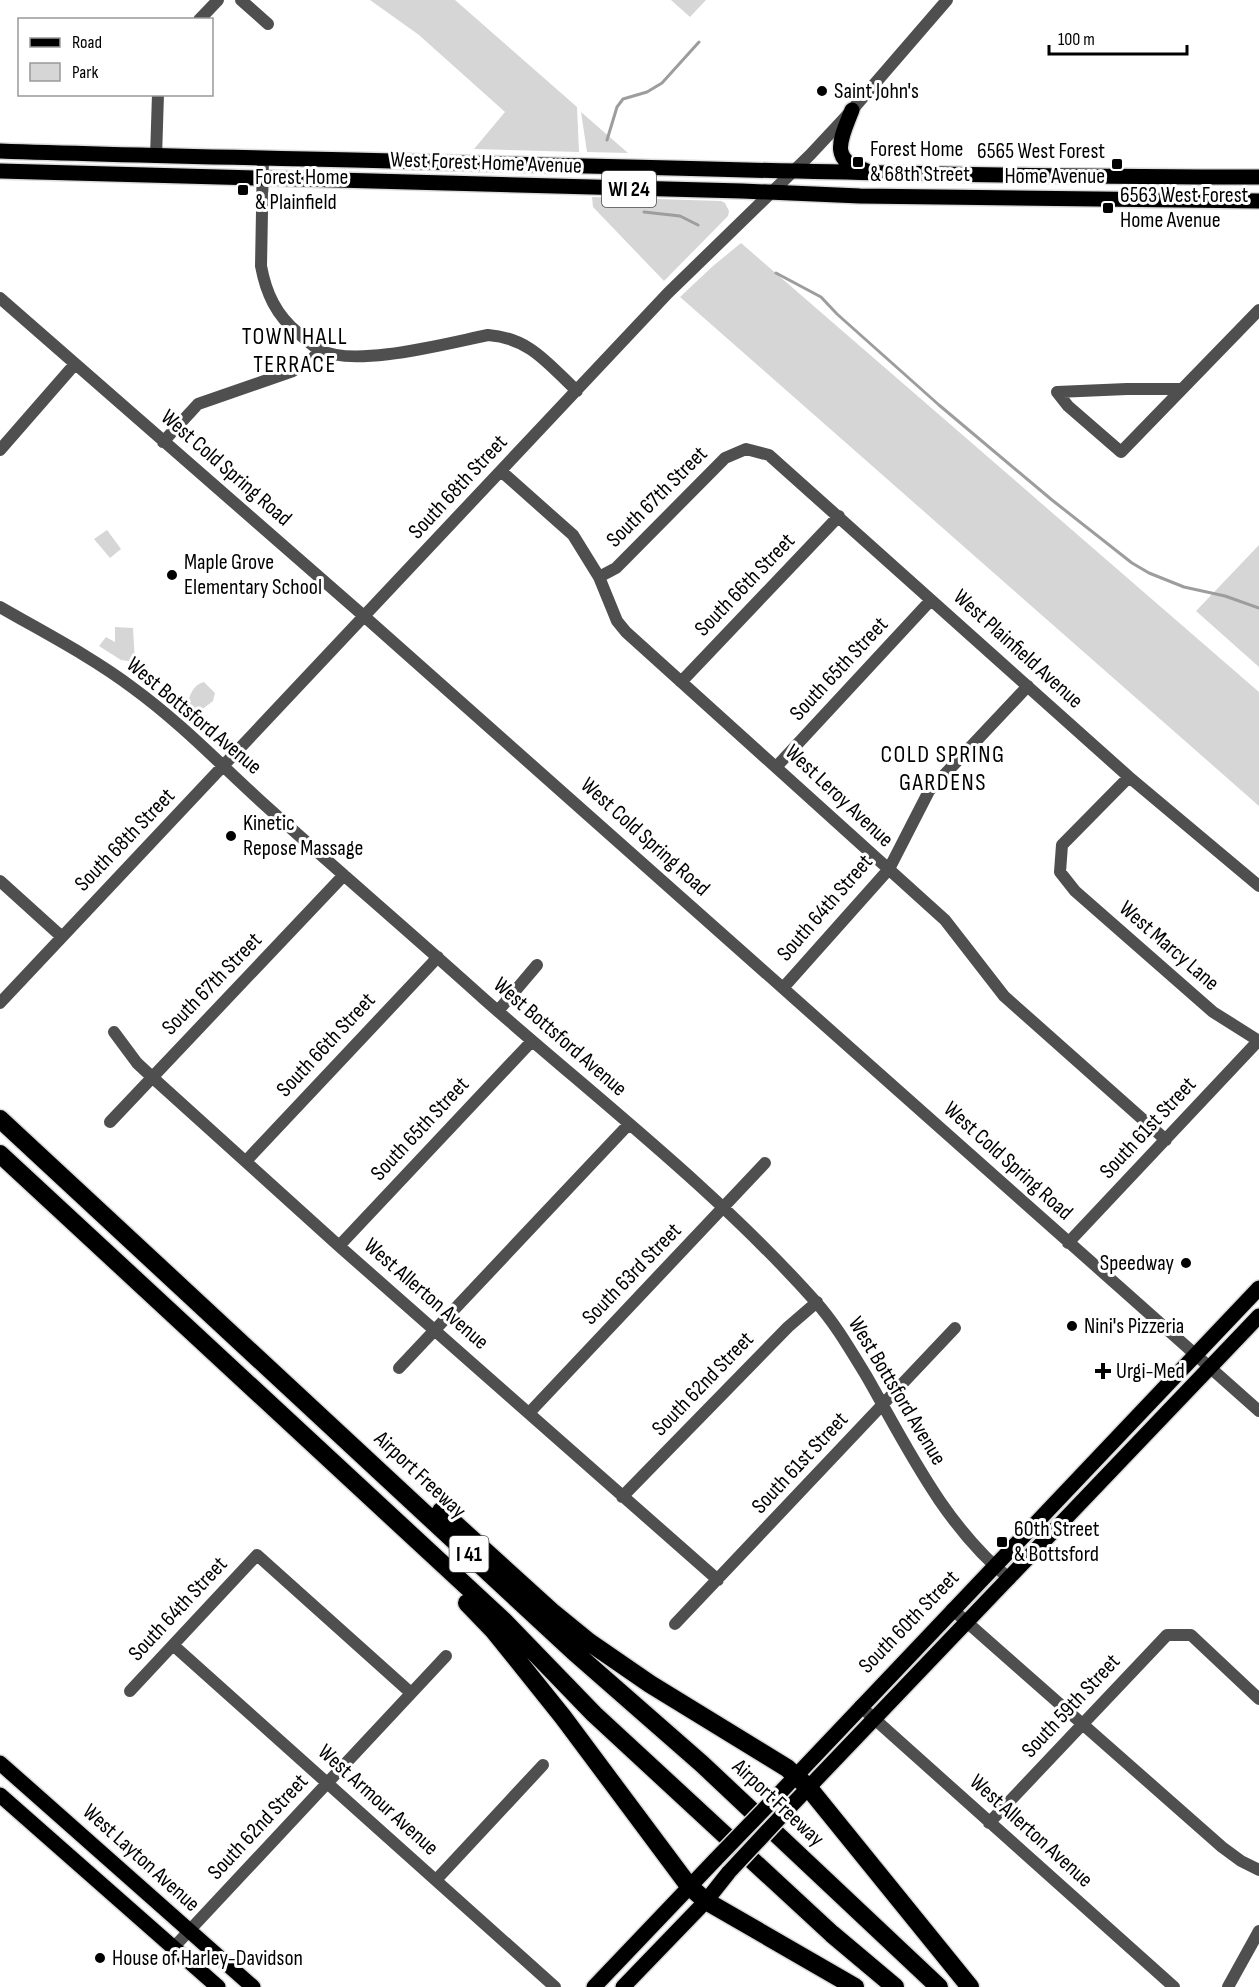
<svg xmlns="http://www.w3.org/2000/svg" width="1259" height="1987" font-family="'Sofia Sans Condensed',sans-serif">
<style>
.green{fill:#d6d6d6}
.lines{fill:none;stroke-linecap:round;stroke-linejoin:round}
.stream{stroke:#9d9d9d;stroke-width:3}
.major-casing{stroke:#dbdbdb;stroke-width:18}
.highway-casing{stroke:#dbdbdb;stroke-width:21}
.minor{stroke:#4f4f4f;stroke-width:12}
.major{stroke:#000;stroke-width:15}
.highway{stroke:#000;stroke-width:18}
.major-bridge-casing{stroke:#dbdbdb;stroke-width:18;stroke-linecap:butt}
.major-bridge{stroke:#000;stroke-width:15}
.poi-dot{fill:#000;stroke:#fff;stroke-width:2}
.labels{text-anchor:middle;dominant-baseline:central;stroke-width:6;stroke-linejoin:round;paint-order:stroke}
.shield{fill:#fff;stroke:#4c4c4c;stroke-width:1.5}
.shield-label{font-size:21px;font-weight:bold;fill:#000}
.poi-label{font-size:22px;fill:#000;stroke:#fff;text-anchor:start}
.street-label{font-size:22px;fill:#000;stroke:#fff}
.neighbourhood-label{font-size:24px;letter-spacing:1.5px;fill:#000;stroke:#fff}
</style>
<rect width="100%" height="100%" fill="#fff"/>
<!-- green -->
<path class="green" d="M370,0H455L577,107L579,152L474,149L505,112L419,35Z
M671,0H706L690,17Z
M581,112L628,153L587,152Z
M592,197L721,201L725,203L729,211L728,216L664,281L593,207Z
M741,243L1259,692V806L680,297L713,266Z
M107,530L121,549L110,558L94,539Z
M1259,545V667L1196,611Z
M115,627L133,628L135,662L121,660L99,646L106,637L115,642Z
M204,682L215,693L213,701L200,711L193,712L187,706C190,696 192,685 204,682Z"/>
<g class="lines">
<!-- stream -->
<path class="stream" d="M607,140L617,107L623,99L647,92L662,83L699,42
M644,212L680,216L698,225
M776,273L821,297L837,314L939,405L1052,500L1132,563L1149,573L1184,587L1225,596L1259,608"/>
<defs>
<path id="major" d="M852,110C842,136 827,161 865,170
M0,151C141,156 283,158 424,162C702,169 980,177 1259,177
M0,171L742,191L860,196L1259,201
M0,1763L253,1987
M0,1795L218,1987
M775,1798L1259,1288
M787,1810L1259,1316
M594,1987L716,1859
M623,1987L706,1901L729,1872"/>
<path id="highway" d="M0,1119L573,1651L702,1764L939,1987
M0,1154L503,1620L594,1714L832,1934L895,1987
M441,1511L551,1611L589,1642L650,1684L787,1768L808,1787L970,1987
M467,1603L494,1631L563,1717L689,1886L706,1901L855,1987"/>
</defs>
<!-- major casing -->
<use href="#major" class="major-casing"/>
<!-- highway casing -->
<use href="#highway" class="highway-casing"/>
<!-- minor -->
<path class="minor" d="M241,0L268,24
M199,20L218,0
M156,157L158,94
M263,157L261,266C266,293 276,315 298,333C305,338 312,346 320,350C355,368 448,343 488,335C530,338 548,364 577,391
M0,298L365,617L1259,1411
M1057,392L1068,406L1121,452L1259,310
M1057,392L1127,389H1181
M163,442L198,404L293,371L311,360L321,350
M0,450L75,364
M502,472L573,535L599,577L617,621L626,632L945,920L1004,996L1166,1140
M599,577L616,568L725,458L746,449L769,455L1129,777L1259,886
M0,607C45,633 92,657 133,688C181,723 222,766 266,806C338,871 412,934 484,999C595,1097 716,1190 815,1301C835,1323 851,1351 867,1377C907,1447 945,1527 1010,1579
M681,682L839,516
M777,766L931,600
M1129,777L1062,845L1060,872L1075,891L1213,1012L1259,1041
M0,881L62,937
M783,988L889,869L929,791L1028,686
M0,1003L668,293L810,155L852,110L947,0
M498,1011L537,965
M114,1032L137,1063L152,1077L339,1246L718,1580
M110,1122L344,875
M246,1161L438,957
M1068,1243L1258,1041
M339,1246L532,1041
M399,1368L629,1124
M529,1413L765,1163
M622,1497L788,1327L817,1302
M952,1609L1222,1847L1241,1861L1259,1870
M675,1624L955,1328
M173,1645L555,1987
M130,1691L257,1555L411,1693
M860,1706L1174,1987
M989,1823L1167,1635H1191L1259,1699
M436,1880L543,1765
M174,1947L446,1656
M1228,1987L1259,1931"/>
<!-- major -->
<use href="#major" class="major"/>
<!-- highway -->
<use href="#highway" class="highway"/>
<defs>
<path id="major-bridge" d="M716,1859L775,1798
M729,1872L787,1810"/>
</defs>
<!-- major-bridge casing -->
<use href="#major-bridge" class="major-bridge-casing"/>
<!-- major-bridge -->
<use href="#major-bridge" class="major-bridge"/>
</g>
<!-- markers -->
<g class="poi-dot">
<circle cx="822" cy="91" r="6"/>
<rect x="852" y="156" width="12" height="12" rx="3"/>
<rect x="1111" y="158" width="12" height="12" rx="3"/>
<rect x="237" y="184" width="12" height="12" rx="3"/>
<rect x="1102" y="202" width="12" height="12" rx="3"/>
<circle cx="172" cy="575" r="6"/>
<circle cx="231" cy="836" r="6"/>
<circle cx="1186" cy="1263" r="6"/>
<circle cx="1072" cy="1326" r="6"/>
<path d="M1100 1362h6v6h6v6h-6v6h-6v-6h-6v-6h6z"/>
<rect x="996" y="1536" width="12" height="12" rx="3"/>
<circle cx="100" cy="1958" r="6"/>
</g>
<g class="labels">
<!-- shield labels -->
<g class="shield">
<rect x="602" y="171" width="54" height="36" rx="4.5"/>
<rect x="449.5" y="1536" width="39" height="36" rx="4.5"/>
</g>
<g class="shield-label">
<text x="629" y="189">WI 24</text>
<text x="469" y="1554">I 41</text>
</g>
<!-- poi labels -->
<g class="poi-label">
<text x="834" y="91">Saint John's</text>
<text x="870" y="149">Forest Home<tspan x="870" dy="25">&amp; 68th Street</tspan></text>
<text x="1105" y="151" text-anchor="end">6565 West Forest<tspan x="1105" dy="25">Home Avenue</tspan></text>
<text x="255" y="177">Forest Home<tspan x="255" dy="25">&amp; Plainfield</tspan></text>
<text x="1120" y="195">6563 West Forest<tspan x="1120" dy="25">Home Avenue</tspan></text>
<text x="184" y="562">Maple Grove<tspan x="184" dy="25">Elementary School</tspan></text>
<text x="243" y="823">Kinetic<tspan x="243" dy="25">Repose Massage</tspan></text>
<text x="1174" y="1263" text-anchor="end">Speedway</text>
<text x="1084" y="1326">Nini's Pizzeria</text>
<text x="1116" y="1371">Urgi-Med</text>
<text x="1014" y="1529">60th Street<tspan x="1014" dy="25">&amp; Bottsford</tspan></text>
<text x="112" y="1958">House of Harley-Davidson</text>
</g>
<!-- street labels -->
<g class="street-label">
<text transform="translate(486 163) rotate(2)">West Forest Home Avenue</text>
<text transform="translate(226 468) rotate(41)">West Cold Spring Road</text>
<text transform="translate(458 487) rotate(-47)">South 68th Street</text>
<text transform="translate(657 497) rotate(-45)">South 67th Street</text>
<text transform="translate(745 585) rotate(-46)">South 66th Street</text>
<text transform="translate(1018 649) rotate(42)">West Plainfield Avenue</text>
<text transform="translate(839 669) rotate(-47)">South 65th Street</text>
<text transform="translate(194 716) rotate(40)">West Bottsford Avenue</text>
<text transform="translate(839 796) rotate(43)">West Leroy Avenue</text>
<text transform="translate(645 837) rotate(42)">West Cold Spring Road</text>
<text transform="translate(125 840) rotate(-46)">South 68th Street</text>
<text transform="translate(825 908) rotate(-49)">South 64th Street</text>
<text transform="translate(1169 946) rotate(41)">West Marcy Lane</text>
<text transform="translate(212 984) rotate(-46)">South 67th Street</text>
<text transform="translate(560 1037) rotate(41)">West Bottsford Avenue</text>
<text transform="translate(326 1045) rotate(-47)">South 66th Street</text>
<text transform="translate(1148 1128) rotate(-47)">South 61st Street</text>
<text transform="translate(420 1129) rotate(-47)">South 65th Street</text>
<text transform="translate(1008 1161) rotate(42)">West Cold Spring Road</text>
<text transform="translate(632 1274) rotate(-46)">South 63rd Street</text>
<text transform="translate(426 1294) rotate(41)">West Allerton Avenue</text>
<text transform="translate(703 1384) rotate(-46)">South 62nd Street</text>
<text transform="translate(897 1391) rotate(59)">West Bottsford Avenue</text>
<text transform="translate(800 1463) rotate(-47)">South 61st Street</text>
<text transform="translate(420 1475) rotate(43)">Airport Freeway</text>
<text transform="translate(178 1609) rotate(-47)">South 64th Street</text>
<text transform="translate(909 1622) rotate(-46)">South 60th Street</text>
<text transform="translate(1071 1706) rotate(-47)">South 59th Street</text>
<text transform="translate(378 1800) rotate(42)">West Armour Avenue</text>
<text transform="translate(778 1803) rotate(43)">Airport Freeway</text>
<text transform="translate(258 1827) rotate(-47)">South 62nd Street</text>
<text transform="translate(1031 1831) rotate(42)">West Allerton Avenue</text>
<text transform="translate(141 1858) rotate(42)">West Layton Avenue</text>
</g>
<!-- neighbourhood labels -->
<g class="neighbourhood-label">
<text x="295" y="336">TOWN HALL<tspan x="295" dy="28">TERRACE</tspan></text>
<text x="943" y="754">COLD SPRING<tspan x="943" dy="28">GARDENS</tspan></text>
</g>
</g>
<!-- legend -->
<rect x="18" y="18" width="195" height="78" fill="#ffffff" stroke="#999999" stroke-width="1.5"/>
<rect x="30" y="38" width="30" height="9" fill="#000000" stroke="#999999" stroke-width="1.5"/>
<text x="72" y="48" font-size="18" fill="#000000">Road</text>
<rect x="30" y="63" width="30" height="18" fill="#d6d6d6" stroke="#999999" stroke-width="1.5"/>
<text x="72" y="78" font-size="18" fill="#000000">Park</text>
<!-- scale -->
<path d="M1049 45v9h138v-9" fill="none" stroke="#000000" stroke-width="3"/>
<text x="1058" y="45" font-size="18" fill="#000000" stroke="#ffffff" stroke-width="4.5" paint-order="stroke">100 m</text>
</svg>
